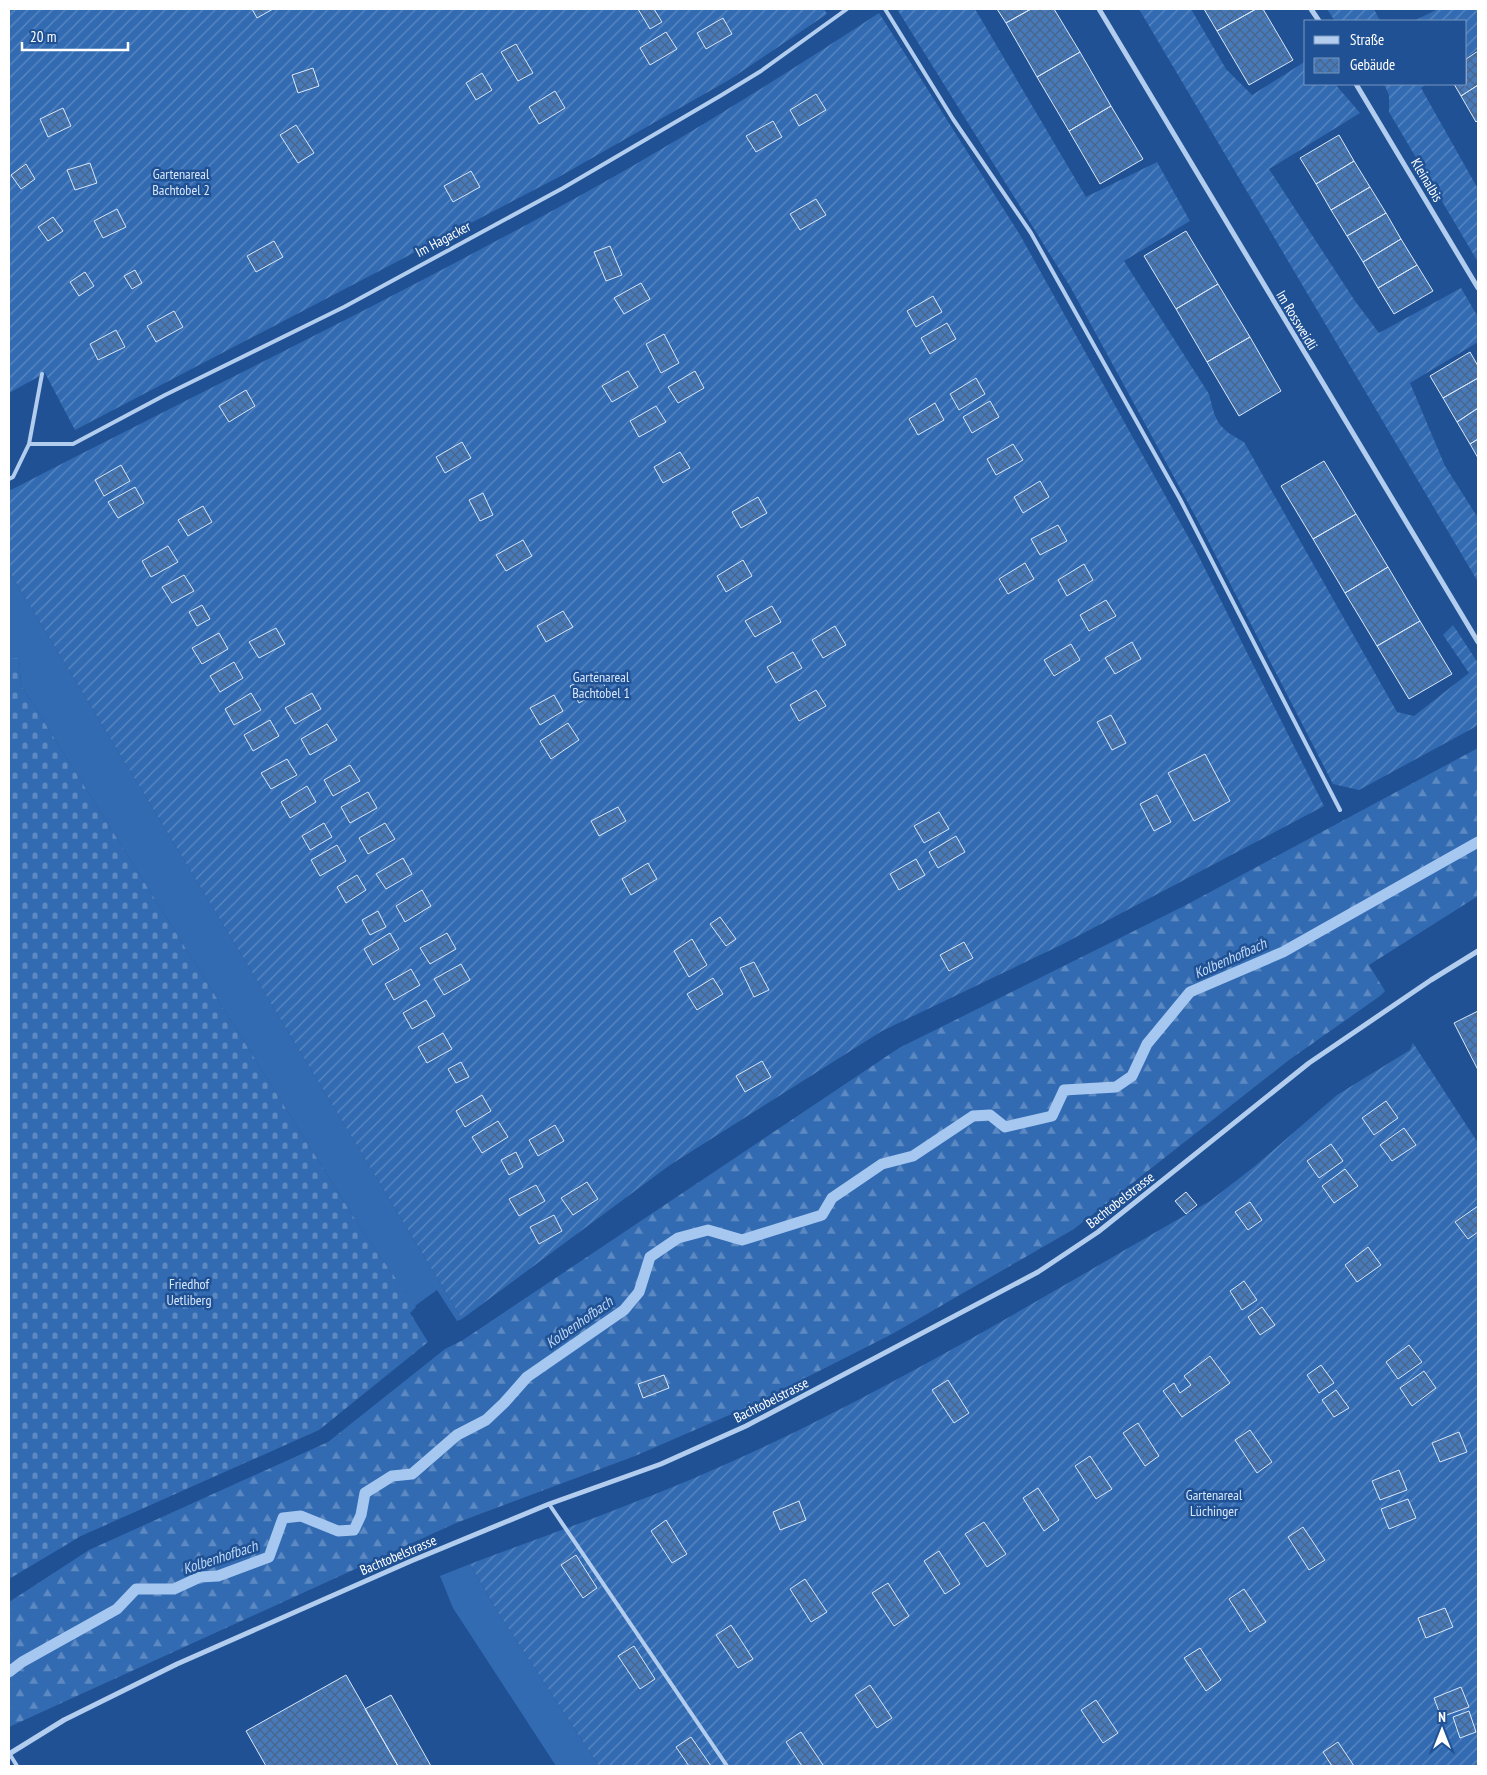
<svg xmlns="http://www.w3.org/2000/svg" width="1487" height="1775" font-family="'PT Sans Narrow',sans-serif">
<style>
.grass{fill:#336bb2}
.forest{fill:url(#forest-firs)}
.cemetery{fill:url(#cemetery-stones)}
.garden{fill:url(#garden-furrows)}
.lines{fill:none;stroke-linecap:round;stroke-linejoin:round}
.stream{stroke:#a5c7f0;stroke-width:11}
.building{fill:url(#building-cross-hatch);stroke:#d8e7fa}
.service{stroke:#b2cdee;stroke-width:4}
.minor{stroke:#b2cdee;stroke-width:5}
.labels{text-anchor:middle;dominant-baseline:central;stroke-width:5;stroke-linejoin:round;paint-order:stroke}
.park-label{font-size:14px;fill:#d8e7fa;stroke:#1f5194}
.street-label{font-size:14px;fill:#fff;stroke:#1f5194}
.water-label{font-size:15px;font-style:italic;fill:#bed7f5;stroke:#1f5194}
</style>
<defs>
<pattern id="forest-firs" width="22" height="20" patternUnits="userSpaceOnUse" patternTransform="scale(1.25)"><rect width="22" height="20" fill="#336bb2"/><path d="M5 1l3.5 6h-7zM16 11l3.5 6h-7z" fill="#5c89c1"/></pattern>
<pattern id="cemetery-stones" width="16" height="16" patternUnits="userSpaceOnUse" patternTransform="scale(1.25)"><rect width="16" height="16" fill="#336bb2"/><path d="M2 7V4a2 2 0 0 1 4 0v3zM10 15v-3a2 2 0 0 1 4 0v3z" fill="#5c89c1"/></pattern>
<pattern id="garden-furrows" width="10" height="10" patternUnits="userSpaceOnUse" patternTransform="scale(1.25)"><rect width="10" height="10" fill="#336bb2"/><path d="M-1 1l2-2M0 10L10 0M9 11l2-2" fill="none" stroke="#5c89c1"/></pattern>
<pattern id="building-cross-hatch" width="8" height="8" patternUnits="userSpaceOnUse" patternTransform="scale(1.25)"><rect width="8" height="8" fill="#477abb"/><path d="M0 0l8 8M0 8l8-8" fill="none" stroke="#496589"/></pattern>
</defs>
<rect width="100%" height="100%" fill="#1f5194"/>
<!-- grass -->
<path class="grass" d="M9,571L462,1319L457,1321L437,1290L415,1306L363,1232L21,685L19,659H9Z
M470,1564L497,1611L599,1766H556L453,1608L440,1576Z"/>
<!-- forest -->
<path class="forest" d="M1478,748V896L1369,965L1385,991L1380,996L1289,1060L1074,1229L894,1333L750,1406L635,1456L456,1523L9,1727V1602L89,1550L328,1442L445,1349L463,1340L899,1048L1186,905Z"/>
<!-- cemetery -->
<path class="cemetery" d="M19,658L21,685L363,1232L416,1307L410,1313L428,1342L319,1430L81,1536L9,1579V659Z"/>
<!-- garden -->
<path class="garden" d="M9,9H824L827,14L729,80L557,178L75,430L45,373L9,393Z
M897,9H975L1086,197L1157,162L1190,221L1124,261L1209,394C1216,423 1218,428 1244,442L1397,712L1414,716L1469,673L1443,635L1453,625L1478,663V724L1475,727L1359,790L1333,784L1198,521L1071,288Z
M1139,9H1191L1226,69L1252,95L1306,61V84H1335L1360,113L1269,169L1355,301L1379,333L1461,288L1478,317V342L1410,383L1445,466L1478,518V582Z
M1327,9H1374L1380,21H1335Z
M1438,9H1478V49L1466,58V21H1414Z
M879,13L1020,235L1195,549L1324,806L1061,945L882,1031L670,1165L462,1319L9,571V491C189,398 372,309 550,212C663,151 772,83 879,13Z
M1384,84H1427L1421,88L1478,189V262L1389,112V95Z
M1413,1043L1478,1143V1766H599L497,1611L470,1564C558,1531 647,1500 733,1461C897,1387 1054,1290 1210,1201L1255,1166L1337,1095L1410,1050Z"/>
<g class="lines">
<!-- stream -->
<path class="stream" d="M9,1672L22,1662L117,1609L136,1589H174L200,1577L218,1576L269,1557L283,1518L301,1516L338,1531L354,1530L361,1515L365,1493L392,1476L412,1474L457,1435L486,1420L504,1403L527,1377L624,1310L639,1292L650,1257L678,1238L708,1230L742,1240L822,1215L832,1198L882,1164L913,1156L973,1116L990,1115L1005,1127L1052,1116L1064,1090L1116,1087L1132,1076L1147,1044L1190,992L1283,952L1478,842"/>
</g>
<!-- building -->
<path class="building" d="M252,9H273L257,18Z
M638,9H654L662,22L650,29Z
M997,9H1031L1006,23Z
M1031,9H1054L1080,52L1037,77L1006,23Z
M1204,9H1256L1217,31Z
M1256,9H1263L1293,60L1249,85L1217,31Z
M723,18L732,34L706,49L697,33Z
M666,32L677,49L650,65L640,48Z
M516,44L533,73L518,81L501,52Z
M1478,51V85L1461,96L1454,84H1466V59Z
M1080,52L1111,106L1069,131L1037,77Z
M313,68L319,86L298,93L292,75Z
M482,73L492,90L476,100L466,83Z
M1478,85V120L1476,122L1461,96Z
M555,91L565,108L539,124L529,107Z
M816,94L826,110L799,126L790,110Z
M1111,106L1143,159L1100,184L1069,131Z
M63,108L71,126L48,137L40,119Z
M773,121L782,137L756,152L746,136Z
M296,125L314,153L298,163L280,135Z
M1339,135L1354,161L1316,184L1300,158Z
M1354,161L1370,187L1331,210L1316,184Z
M90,163L97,183L75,190L67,170Z
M26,164L35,179L21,189L11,175Z
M471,171L480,187L453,202L444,186Z
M1370,187L1386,213L1347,236L1331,210Z
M816,199L826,215L800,230L790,214Z
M117,209L126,227L103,238L94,221Z
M1386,213L1401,239L1363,262L1347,236Z
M53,217L63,231L48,241L38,227Z
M1186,231L1218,284L1176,309L1144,256Z
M1401,239L1417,265L1378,288L1363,262Z
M274,241L283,257L256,272L247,256Z
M610,246L622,275L606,281L594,252Z
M1417,265L1433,291L1394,314L1378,288Z
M135,270L142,283L132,289L124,276Z
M85,272L94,286L79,296L70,282Z
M641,283L650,299L624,314L614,298Z
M1218,284L1250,337L1207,362L1176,309Z
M933,296L942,312L916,327L907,311Z
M174,311L183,327L156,342L147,326Z
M947,323L956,339L930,354L921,338Z
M116,330L125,347L98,360L90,344Z
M664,334L679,363L661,373L646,344Z
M1250,337L1281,391L1239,416L1207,362Z
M1470,352L1478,366V378L1443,398L1430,376Z
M628,371L638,387L612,402L602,386Z
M695,371L704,388L678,403L668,387Z
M976,378L985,394L959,410L950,394Z
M1478,378V408L1457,422L1443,398Z
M246,390L255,406L229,422L219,406Z
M990,401L999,417L972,433L963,417Z
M935,403L944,420L918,435L909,419Z
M656,406L666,422L639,437L630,421Z
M1478,408V439L1470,444L1457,422Z
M1478,439V458L1470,444Z
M462,442L471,458L445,473L436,457Z
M1013,444L1023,460L996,475L987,459Z
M680,452L690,468L663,483L654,467Z
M1324,461L1356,514L1313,539L1281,486Z
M121,465L130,481L104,496L95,480Z
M1040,481L1049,497L1023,513L1014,497Z
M135,487L144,503L118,518L108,502Z
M483,493L493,515L480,521L469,500Z
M758,497L767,513L741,528L732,512Z
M203,506L212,522L188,536L178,520Z
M1356,514L1388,567L1345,593L1313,539Z
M1058,525L1067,541L1040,555L1031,539Z
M523,540L532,556L506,571L496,555Z
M168,546L178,562L151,577L142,561Z
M743,560L752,576L726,592L717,576Z
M1025,563L1034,579L1008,594L999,579Z
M1084,564L1093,580L1067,596L1058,580Z
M1388,567L1420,621L1377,646L1345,593Z
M184,575L194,591L172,603L162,587Z
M1106,600L1116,616L1089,631L1080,615Z
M202,605L210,619L197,626L189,612Z
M772,606L781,622L755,637L745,621Z
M563,611L573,627L546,642L537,626Z
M1420,621L1452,674L1409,699L1377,646Z
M835,626L846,645L823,658L812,640Z
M276,628L285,644L259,658L249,642Z
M219,633L228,649L202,664L192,648Z
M1132,642L1141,659L1115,674L1105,658Z
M1071,644L1080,660L1054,676L1044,660Z
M793,652L802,668L776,683L767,667Z
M234,662L243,678L220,692L210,676Z
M597,672L606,688L579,703L570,686Z
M816,690L826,706L799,721L790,705Z
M251,693L261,710L234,725L225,709Z
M312,693L321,709L295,724L285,708Z
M554,695L563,711L540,725L530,708Z
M1111,715L1126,743L1112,750L1097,722Z
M270,720L279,736L253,751L244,735Z
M568,723L579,740L551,759L540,741Z
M327,724L337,740L310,755L301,739Z
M1205,754L1230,801L1194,821L1168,773Z
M287,759L297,775L271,789L261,773Z
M350,765L360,781L333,796L324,780Z
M307,786L316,802L290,818L281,802Z
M368,792L377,808L350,823L341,807Z
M1157,795L1171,822L1154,831L1140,804Z
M618,807L626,821L599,836L591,821Z
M939,812L949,829L924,843L914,826Z
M324,823L332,837L310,850L302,836Z
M385,823L395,839L368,854L359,838Z
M956,836L965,852L938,868L929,852Z
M337,845L346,861L320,876L311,860Z
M403,858L412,874L386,889L376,874Z
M916,859L925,875L899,890L890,874Z
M648,863L657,879L631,895L622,879Z
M357,875L366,890L346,903L337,887Z
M422,890L431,906L405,922L396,906Z
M378,911L386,927L370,935L362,920Z
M720,917L736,939L726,946L710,924Z
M390,933L399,949L373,965L364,949Z
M447,933L456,949L430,964L420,948Z
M692,939L707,965L689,977L674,951Z
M964,942L973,958L949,971L940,955Z
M754,962L769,990L754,997L740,968Z
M461,964L470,980L444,995L434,979Z
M411,969L420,985L394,1000L385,984Z
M713,978L723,994L697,1010L687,994Z
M426,1000L435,1016L412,1029L403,1013Z
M1478,1011V1070L1454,1023Z
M443,1033L452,1049L427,1063L418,1047Z
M762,1061L771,1077L745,1092L736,1076Z
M461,1062L469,1077L456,1083L448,1069Z
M482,1095L491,1111L465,1127L456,1111Z
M1386,1101L1398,1118L1374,1135L1362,1118Z
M498,1121L508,1137L482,1153L472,1137Z
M555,1125L564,1141L538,1156L529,1140Z
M1404,1128L1416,1145L1392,1161L1380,1145Z
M1331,1144L1343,1161L1319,1178L1307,1161Z
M516,1152L523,1167L509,1175L501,1160Z
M1345,1169L1358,1186L1334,1203L1322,1186Z
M587,1182L598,1199L573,1215L561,1198Z
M536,1185L545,1201L519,1216L509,1199Z
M1186,1192L1197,1205L1186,1214L1175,1201Z
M1250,1202L1262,1220L1248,1230L1235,1212Z
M1478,1206V1232L1468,1239L1455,1222Z
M554,1215L562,1231L539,1244L530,1227Z
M1368,1247L1381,1265L1357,1282L1345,1265Z
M1244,1281L1257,1300L1242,1310L1230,1291Z
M1262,1307L1275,1325L1260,1335L1248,1317Z
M1409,1345L1422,1362L1398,1379L1386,1362Z
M1210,1356L1230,1383L1182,1417L1163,1391L1174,1383L1180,1393L1191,1385L1184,1376Z
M1321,1365L1334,1383L1319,1393L1307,1375Z
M1424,1371L1436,1388L1412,1406L1400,1388Z
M664,1375L669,1388L643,1398L638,1384Z
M948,1380L969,1413L954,1423L932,1390Z
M1336,1390L1349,1408L1334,1417L1322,1400Z
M1138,1423L1159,1456L1145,1466L1123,1433Z
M1250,1430L1272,1462L1257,1473L1235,1440Z
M1459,1432L1467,1452L1440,1462L1432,1443Z
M1090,1456L1112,1489L1096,1499L1075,1466Z
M1399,1470L1407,1490L1380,1500L1372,1481Z
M1038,1488L1059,1520L1044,1531L1023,1498Z
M1408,1499L1416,1518L1389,1529L1381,1509Z
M799,1501L806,1520L780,1530L773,1512Z
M666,1520L687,1554L672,1563L651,1531Z
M984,1522L1006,1554L987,1567L965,1534Z
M1303,1527L1325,1560L1309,1570L1288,1537Z
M939,1551L960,1584L945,1594L924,1561Z
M576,1555L597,1588L583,1598L561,1565Z
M805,1579L827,1612L811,1622L790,1589Z
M888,1583L909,1616L894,1626L872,1593Z
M1244,1589L1266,1622L1250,1632L1229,1599Z
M1445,1608L1453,1627L1426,1638L1418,1618Z
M731,1625L753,1659L738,1668L716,1635Z
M634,1646L655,1679L640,1689L618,1656Z
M1200,1648L1221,1680L1206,1691L1184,1658Z
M346,1675L398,1766H266L246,1731Z
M870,1685L892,1718L877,1728L855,1695Z
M1461,1687L1469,1707L1441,1717L1434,1698Z
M391,1695L431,1766H398L365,1709Z
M1096,1700L1118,1733L1103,1743L1081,1710Z
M1469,1711L1476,1732L1460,1738L1453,1717Z
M801,1732L823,1765L820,1766H802L786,1742Z
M691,1737L711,1766H689L676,1747Z
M1338,1742L1354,1766H1332L1323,1752Z"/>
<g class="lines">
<!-- service -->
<path class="service" d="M885,9L953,119L1031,233L1180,499L1340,810
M29,444H73L165,395L344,307L563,188L720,96L761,71L847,9
M9,479L13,477L29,444L42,374
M549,1504L727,1766
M9,1753L17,1766"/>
<!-- minor -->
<path class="minor" d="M1099,9L1478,642
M1311,9L1319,21
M1356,84L1478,288
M9,1754L64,1720L177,1664L411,1561L549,1504L661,1464L746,1426L1038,1272L1098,1232L1309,1063L1431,980L1478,951"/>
</g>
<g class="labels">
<!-- park labels -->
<g class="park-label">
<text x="181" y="174">Gartenareal<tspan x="181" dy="16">Bachtobel 2</tspan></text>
<text x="601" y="677">Gartenareal<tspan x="601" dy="16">Bachtobel 1</tspan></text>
<text x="189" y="1284">Friedhof<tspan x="189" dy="16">Uetliberg</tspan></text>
<text x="1214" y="1495">Gartenareal<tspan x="1214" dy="16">Lüchinger</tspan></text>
</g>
<!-- street labels -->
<g class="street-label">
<text transform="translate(1427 180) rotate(59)">Kleinalbis</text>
<text transform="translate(443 239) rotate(-28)">Im Hagacker</text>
<text transform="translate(1297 320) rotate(59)">Im Rossweidli</text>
<text transform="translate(1120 1200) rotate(-38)">Bachtobelstrasse</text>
<text transform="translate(771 1400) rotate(-27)">Bachtobelstrasse</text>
<text transform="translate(398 1555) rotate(-23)">Bachtobelstrasse</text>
</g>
<!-- water labels -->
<g class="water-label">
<text transform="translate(1230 958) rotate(-24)">Kolbenhofbach</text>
<text transform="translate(579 1322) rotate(-35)">Kolbenhofbach</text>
<text transform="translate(220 1557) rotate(-18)">Kolbenhofbach</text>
</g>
</g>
<!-- border -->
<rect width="1487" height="1775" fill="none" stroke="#ffffff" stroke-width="20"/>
<!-- legend -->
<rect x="1304" y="20" width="162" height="65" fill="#1f5194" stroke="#7997bf"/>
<rect x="1314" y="36" width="25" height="8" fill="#b2cdee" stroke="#7997bf"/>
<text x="1350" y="45" font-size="15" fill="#ffffff">Straße</text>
<rect x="1314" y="58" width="25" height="15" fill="url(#building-cross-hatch)" stroke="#7997bf"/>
<text x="1350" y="70" font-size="15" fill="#ffffff">Gebäude</text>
<!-- north arrow -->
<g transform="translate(1442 1730)" stroke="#1f5194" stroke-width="4" paint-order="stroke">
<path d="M0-4L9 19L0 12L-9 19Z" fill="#ffffff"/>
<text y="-8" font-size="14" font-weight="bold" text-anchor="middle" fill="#ffffff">N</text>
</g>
<!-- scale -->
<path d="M22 42v8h106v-8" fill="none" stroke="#ffffff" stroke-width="2.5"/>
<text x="30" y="42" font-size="15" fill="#ffffff" stroke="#1f5194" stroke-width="4" paint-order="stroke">20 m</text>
</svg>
